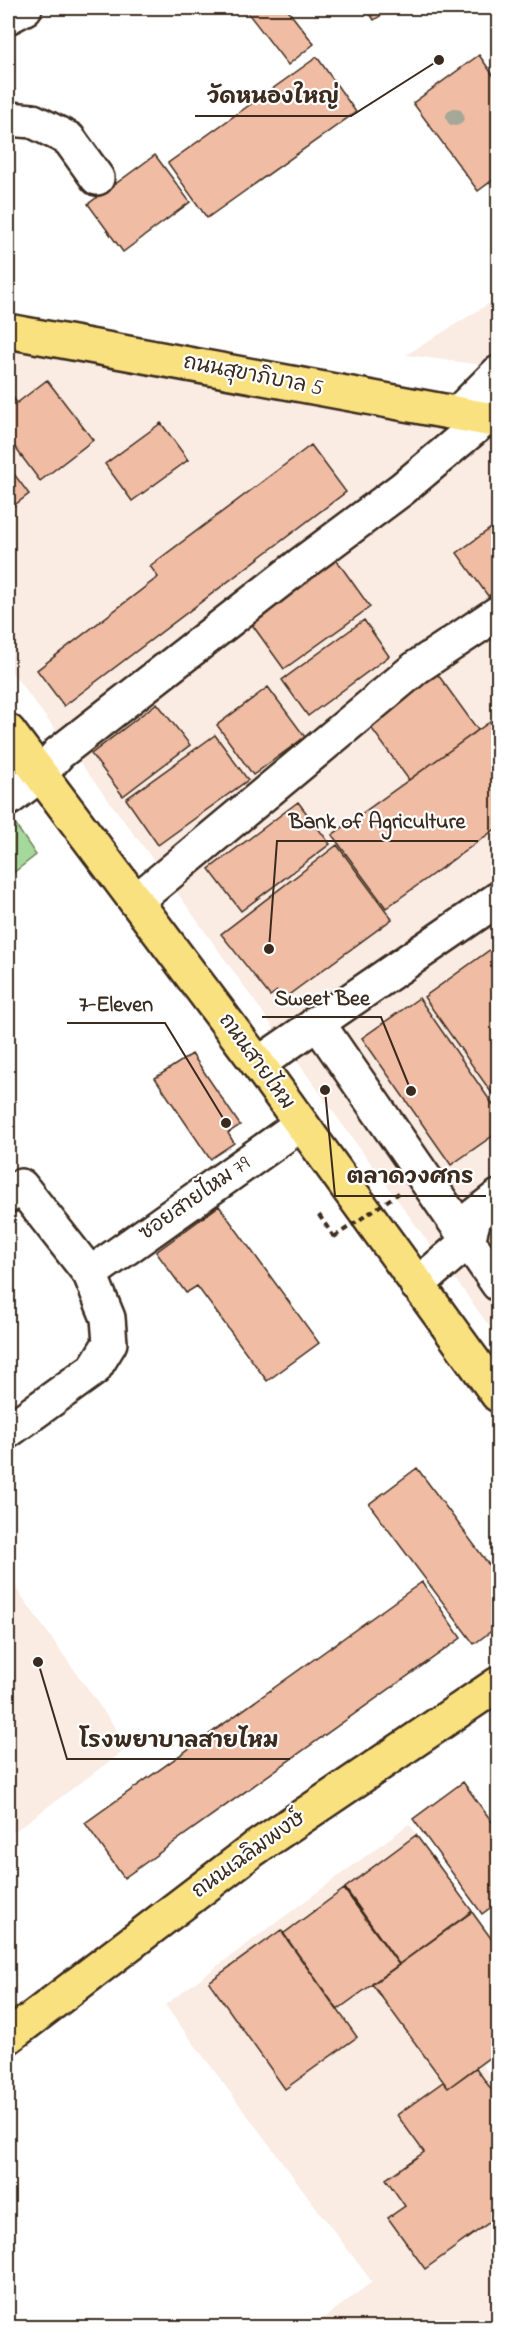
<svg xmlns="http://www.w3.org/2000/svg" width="506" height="2335" font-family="'Indie Flower','Playpen Sans Thai',sans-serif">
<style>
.built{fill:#faebe3}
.green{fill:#a5d99b;stroke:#70825c;stroke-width:1.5}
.building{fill:#f0bca3;stroke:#3b2a1e;stroke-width:1.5}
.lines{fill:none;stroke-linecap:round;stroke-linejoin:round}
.minor-casing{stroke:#3b2a1e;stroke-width:38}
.major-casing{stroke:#3b2a1e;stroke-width:38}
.path{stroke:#3b2a1e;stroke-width:4;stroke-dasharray:6 4.5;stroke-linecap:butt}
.minor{stroke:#fff;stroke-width:33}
.major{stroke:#fae180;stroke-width:33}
.path-bridge{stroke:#3b2a1e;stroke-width:4;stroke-dasharray:6 4.5;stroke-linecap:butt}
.tree{fill:#a5a798}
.labels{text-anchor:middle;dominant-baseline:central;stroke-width:4.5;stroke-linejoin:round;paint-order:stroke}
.street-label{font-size:21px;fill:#3b2a1e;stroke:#fff}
.leader{fill:none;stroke:#3b2a1e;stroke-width:2}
.callout-dot{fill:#3b2a1e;stroke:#fff;stroke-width:2}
.callout-label{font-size:22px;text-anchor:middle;font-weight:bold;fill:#3b2a1e;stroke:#fff;stroke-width:4.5;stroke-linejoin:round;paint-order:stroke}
</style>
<rect width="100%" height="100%" fill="#fff"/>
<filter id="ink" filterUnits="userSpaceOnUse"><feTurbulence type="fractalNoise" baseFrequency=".0167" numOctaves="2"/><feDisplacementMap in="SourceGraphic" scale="12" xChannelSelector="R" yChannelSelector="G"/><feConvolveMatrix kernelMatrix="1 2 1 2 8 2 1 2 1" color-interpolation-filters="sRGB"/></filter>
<g filter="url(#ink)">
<!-- built -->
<path class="built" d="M498,298V367L406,355Z
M8,337L498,437V1338L337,1117L164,874L8,667Z
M8,1577L129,1747L8,1836Z
M409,1824L498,1946V2053L483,2065L498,2088V2327H312L372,2282L165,2005Z"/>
<!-- green -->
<path class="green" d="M9,815L36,855L8,877V816Z"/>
<!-- building -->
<path class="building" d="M244,8H286L314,44L288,65Z
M366,8H392L374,20Z
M479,55L498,82V176L478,191L413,103Z
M317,57L356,112L207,218L168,163Z
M155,155L190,202L123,252L88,204Z
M47,380L93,440L40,481L8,438V390L17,403Z
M161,423L188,460L132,501L105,464Z
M311,445L346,492L64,706L37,670L158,577L150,566Z
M8,466L29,494L8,510Z
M498,523V589L488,596L457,553Z
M335,558L370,607L284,669L248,619Z
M364,620L389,656L308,716L282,680Z
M436,672L478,730L409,780L367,722Z
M268,687L305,737L253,775L217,725Z
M157,703L190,745L123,796L91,754Z
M498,716V827L386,908L332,835Z
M215,735L248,780L158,845L126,799Z
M298,802L330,844L241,911L209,869Z
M337,845L392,919L283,999L277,991L270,996L221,934Z
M498,944V1102L424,997Z
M419,998L498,1112V1132L451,1165L362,1038Z
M192,1054L240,1125L228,1133L234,1143L210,1159L155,1078Z
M219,1206L319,1343L267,1381L197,1286L186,1293L156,1252Z
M417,1468L498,1577V1626L474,1644L369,1504Z
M422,1582L461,1638L124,1878L85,1823Z
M463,1782L498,1830V1902L482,1914L413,1819Z
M416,1835L472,1911L399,1964L345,1888Z
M344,1889L399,1965L337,2010L283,1934Z
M472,1912L498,1948V2051L448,2088L372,1984Z
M281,1930L357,2037L285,2089L209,1982Z
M476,2068L498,2099V2216L425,2269L388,2218L405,2206L386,2179L424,2152L397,2115L443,2082L448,2088Z"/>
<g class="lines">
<defs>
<path id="minor" d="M8,17L25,8
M8,119L33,121L69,139L97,178
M457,414L498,373
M8,799L40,775L59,753L300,565L402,489L485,419
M136,901L417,667L498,613
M317,1022L498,1284
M258,1064L498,899
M8,1196L21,1186L90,1274L108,1318L110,1343L94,1369L8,1431
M90,1274L301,1124
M417,1285L468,1241L475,1215L498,1197"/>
<path id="major" d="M8,331L498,421
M8,731L258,1064L498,1395
M8,2037L254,1849L498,1684"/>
</defs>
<!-- minor casing -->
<use href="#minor" class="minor-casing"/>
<!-- major casing -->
<use href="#major" class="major-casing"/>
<!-- path -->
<path class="path" d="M319,1215L334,1237"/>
<!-- minor -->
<use href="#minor" class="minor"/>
<!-- major -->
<use href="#major" class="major"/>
<!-- path-bridge -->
<path class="path-bridge" d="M334,1237L399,1193"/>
</g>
<!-- trees -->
<circle class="tree" cx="455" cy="117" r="9"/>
</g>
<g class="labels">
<!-- street labels -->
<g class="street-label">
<text transform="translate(253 376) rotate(11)">ถนนสุขาภิบาล 5</text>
<text transform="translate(256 1062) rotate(54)">ถนนสายไหม</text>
<text transform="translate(195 1199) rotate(-35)">ซอยสายไหม 79</text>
<text transform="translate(249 1855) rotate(-36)">ถนนเฉลิมพงษ์</text>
</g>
</g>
<!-- callouts -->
<path class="leader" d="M439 60L351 116H195M269 949L277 841H478M411 1091L381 1017H262M226 1123L165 1023H67M325 1090L335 1196H486M38 1662L67 1759H290"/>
<g class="callout-dot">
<circle cx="439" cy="60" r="6"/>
<circle cx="269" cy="949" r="6"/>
<circle cx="411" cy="1091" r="6"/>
<circle cx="226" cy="1123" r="6"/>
<circle cx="325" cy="1090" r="6"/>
<circle cx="38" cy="1662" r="6"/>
</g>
<g class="callout-label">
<text x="273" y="103">วัดหนองใหญ่</text>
<text x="377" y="828">Bank of Agriculture</text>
<text x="322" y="1005">Sweet Bee</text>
<text x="116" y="1011">7-Eleven</text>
<text x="410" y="1183">ตลาดวงศกร</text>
<text x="179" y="1747">โรงพยาบาลสายไหม</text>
</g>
<!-- margin -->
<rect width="506" height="2335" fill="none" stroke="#fff" stroke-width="30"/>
<rect x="15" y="15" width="476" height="2305" fill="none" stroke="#3b2a1e" stroke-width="2" filter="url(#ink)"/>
</svg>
